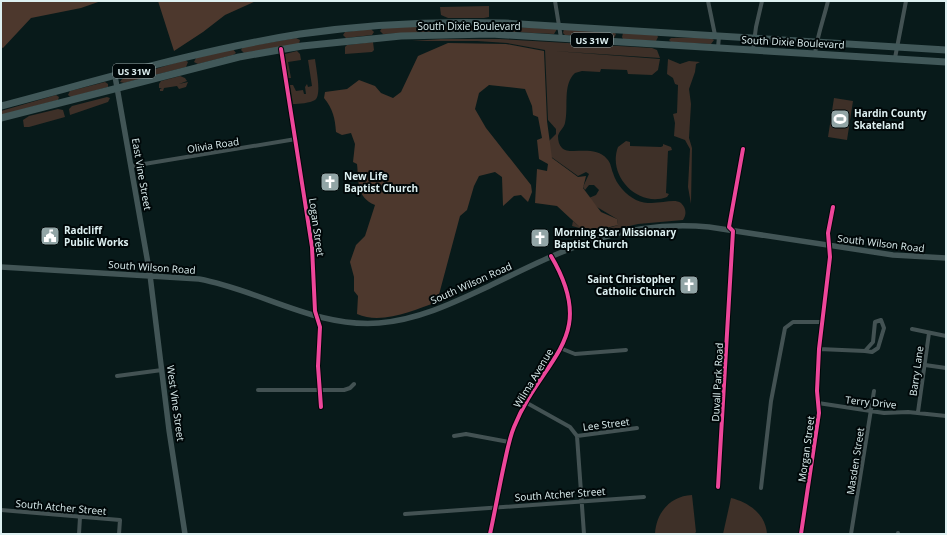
<svg xmlns="http://www.w3.org/2000/svg" width="947" height="535" font-family="'Open Sans',sans-serif">
<style>
.green{fill:#3e3028}
.forest{fill:#4d382d}
.lines{fill:none;stroke-linecap:round;stroke-linejoin:round}
.street{stroke:#435253;stroke-width:4}
.secondary{stroke:#425556;stroke-width:5.5}
.highway{stroke:#415859;stroke-width:7}
.cycleway-casing{stroke:#000809;stroke-width:6}
.cycleway{stroke:#ed469a;stroke-width:4}
.labels{text-anchor:middle;dominant-baseline:central;stroke-width:4;stroke-linejoin:round;paint-order:stroke}
.shield{fill:#000809;stroke:#9baaab;stroke-width:1}
.shield-label{font-size:9px;font-weight:bold;fill:#ddf0f1}
.street-label{font-size:10px;fill:#ddf0f1;stroke:#000809}
.poi-label{font-size:10px;font-weight:bold;fill:#ddf0f1;stroke:#000809;text-anchor:start}
</style>
<rect width="100%" height="100%" fill="#081a1a"/>
<!-- green -->
<path class="green" d="M489,6V17L484,18H448L441,15L440,7Z
M456,25L486,26L487,29L485,31L383,34L380,31L382,28Z
M495,26L557,29L554,34L495,31L493,28Z
M371,29L374,32L372,35L346,38L343,35L345,32Z
M564,29L615,33L616,34L614,38L565,35L563,33Z
M623,33L657,35L658,37L656,41L623,39L622,37Z
M296,38L300,40L299,44L244,53L241,50L243,47Z
M671,38C679,38 711,37 714,40L711,44L671,42L669,40Z
M441,39H500L652,48L657,50L660,58L554,51L660,59L658,70L652,75L628,74L627,70L601,69L600,72L582,71L575,73C562,85 569,107 565,123C564,128 559,131 558,136C558,141 559,145 562,148C569,156 595,144 607,159C611,163 611,168 613,173C616,184 626,195 636,200C654,208 672,197 681,203C686,208 687,214 683,220L638,224L586,236L579,228L572,226L573,221C590,237 597,232 618,225L617,219L597,207L589,198L596,195L599,190L594,185H589L585,190L583,187L589,174L586,172L578,176L550,156L548,142L556,134V129L548,120L545,50L507,43L477,41H412Z
M373,42L374,50L372,52L345,54V47L347,45Z
M233,49L236,53L233,55L198,64L194,62L196,58Z
M297,51L300,54L301,60L288,62L291,78H288L285,54Z
M315,59C316,68 322,95 315,100C310,103 299,104 293,104L290,85H293L296,91L303,90L304,94H306L305,87L307,84L308,87L312,86L308,60Z
M668,59L680,64L689,61L700,62L696,64L695,72L689,89L691,104L689,138L692,148L691,204L688,187L690,149L685,140L674,136L675,123L673,114L677,113L678,85L675,84L673,78L667,74Z
M185,60L188,62L186,67L124,83L120,82L122,79Z
M180,76L185,78L187,81L179,84L188,82L186,87L179,89L177,86L164,88L163,91H160V89L162,88H159V84L161,81Z
M105,82L108,84V87L71,97L68,95L70,91Z
M56,95L59,97L58,100L1,115V111Z
M107,97L110,98L108,102L70,115L69,109L72,106Z
M834,98L853,101L847,140L828,137Z
M58,109L63,110L65,117L29,127H24L23,120L29,116Z
M626,141L630,142V146L661,147L663,146V144L671,147L672,150L668,151L666,193L669,194L667,197C638,208 607,176 618,147Z
M692,495L696,532L694,534H655C656,513 670,496 692,495Z
M731,498C748,502 766,514 767,534H723Z"/>
<!-- forest -->
<path class="forest" d="M1,1H101L81,8L31,18L3,48L1,47Z
M158,1H256L225,15L203,32L174,51Z
M448,43L506,44L544,51L547,121L552,158L578,177L586,176L583,188L601,212L617,219L618,225L590,232L584,231L557,206L535,203L537,169L547,171L548,164L539,159L537,140L542,138L538,117L533,115L532,106L525,89L489,85L479,93L475,109L486,128L531,185L532,192L528,202L521,195L514,196L503,206L502,177L495,172L479,176L474,186L467,210L460,216L437,302C414,310 382,325 357,314L358,296L354,291V277L350,262L356,245L365,236L375,205C356,197 359,182 357,164L353,162L355,144L351,133L342,135L336,132C335,118 333,109 324,98L325,92L347,89L359,80L375,86L381,93L393,98L401,92L418,56Z"/>
<g class="lines">
<!-- street -->
<path class="street" d="M555,1L561,38
M708,1L715,35
M718,48L719,36
M281,49L312,247L315,311L320,327L318,366L321,407
M753,50L756,27L762,1
M815,54C817,36 824,18 828,1
M895,58L906,1
M132,166L296,139
M881,320L884,328L878,348L872,352L865,351L873,342L875,322Z
M912,329L946,336
M560,348L575,354L626,350
M819,349L865,351
M925,365L946,368
M117,376L162,370
M258,390H344L350,388L354,384
M527,403L570,427L577,436L584,534
M818,403L884,413L908,412L946,416
M918,412L929,333
M454,436L466,434L509,442
M577,436L637,428
M718,487L733,231L729,227L743,149
M761,488L771,401L785,328L793,322H821
M1,510L120,520L119,534
M405,514L644,497
M79,534L80,517
M490,534C495,511 499,488 504,465C507,452 509,439 514,427C542,357 600,339 551,256
M801,534L819,413L817,391L819,349L830,257L828,233L833,207
M851,534L874,391
M898,534V533"/>
<!-- secondary -->
<path class="secondary" d="M115,76L150,275L169,430L185,534
M1,267L199,279C260,290 315,328 379,323C417,320 451,304 485,288C562,251 619,219 709,227L893,255L946,258"/>
<!-- highway -->
<path class="highway" d="M1,106C100,80 199,50 300,34C368,24 437,21 505,23L946,50
M1,118L239,57L302,46L401,36L491,34L946,62"/>
<defs>
<path id="cycleway" d="M281,49L312,247L315,311L320,327L318,366L321,407
M718,487L733,231L729,227L743,149
M490,534C495,511 499,488 504,465C507,452 509,439 514,427C542,357 600,339 551,256
M801,534L819,413L817,391L819,349L830,257L828,233L833,207"/>
</defs>
<!-- cycleway casing -->
<use href="#cycleway" class="cycleway-casing"/>
<!-- cycleway -->
<use href="#cycleway" class="cycleway"/>
</g>
<!-- icons -->
<defs>
<symbol id="stadium-square" viewBox="-11 -11 22 22"><rect x="-9" y="-9" width="18" height="18" rx="4" fill="#92a5a6" stroke="#000809"/><path d="M0-5a6.5 5 0 1 0 0 10a6.5 5 0 1 0 0-10ZM-3.5-1.8h7v3.6h-7Z" fill="#fff"/></symbol>
<symbol id="church-square" viewBox="-11 -11 22 22"><rect x="-9" y="-9" width="18" height="18" rx="4" fill="#92a5a6" stroke="#000809"/><path d="M-1.2-6h2.4v3.5h3.3v2.4h-3.3V6h-2.4V-.1h-3.3v-2.4h3.3Z" fill="#fff"/></symbol>
<symbol id="civic-square" viewBox="-11 -11 22 22"><rect x="-9" y="-9" width="18" height="18" rx="4" fill="#92a5a6" stroke="#000809"/><path d="M-.6-6.5H3V-4.5H.6V-3L4-1V1h2V6H-6V1h2V-1L-.6-3ZM-1.2 2.5V6h2.4V2.5Z" fill="#fff"/></symbol>
</defs>
<g fill-rule="evenodd">
<use href="#stadium-square" x="829" y="108" width="22" height="22"/>
<use href="#church-square" x="319" y="171" width="22" height="22"/>
<use href="#civic-square" x="39" y="225" width="22" height="22"/>
<use href="#church-square" x="529" y="227" width="22" height="22"/>
<use href="#church-square" x="678" y="274" width="22" height="22"/>
</g>
<g class="labels">
<!-- shield labels -->
<g class="shield">
<rect x="571" y="33" width="42" height="14" rx="3"/>
<rect x="113" y="64" width="42" height="14" rx="3"/>
</g>
<g class="shield-label">
<text x="592" y="40">US 31W</text>
<text x="134" y="71">US 31W</text>
</g>
<!-- street labels -->
<g class="street-label">
<text x="469" y="26">South Dixie Boulevard</text>
<text transform="translate(793 42) rotate(3)">South Dixie Boulevard</text>
<text transform="translate(213 145) rotate(-9)">Olivia Road</text>
<text transform="translate(142 174) rotate(80)">East Vine Street</text>
<text transform="translate(317 227) rotate(82)">Logan Street</text>
<text transform="translate(881 243) rotate(7)">South Wilson Road</text>
<text transform="translate(152 267) rotate(4)">South Wilson Road</text>
<text transform="translate(471 283) rotate(-24)">South Wilson Road</text>
<text transform="translate(916 371) rotate(-82)">Barry Lane</text>
<text transform="translate(533 378) rotate(-59)">Wilma Avenue</text>
<text transform="translate(717 382) rotate(-87)">Duvall Park Road</text>
<text transform="translate(871 402) rotate(6)">Terry Drive</text>
<text transform="translate(176 403) rotate(82)">West Vine Street</text>
<text transform="translate(606 424) rotate(-7)">Lee Street</text>
<text transform="translate(806 449) rotate(-82)">Morgan Street</text>
<text transform="translate(855 461) rotate(-81)">Masden Street</text>
<text transform="translate(560 494) rotate(-4)">South Atcher Street</text>
<text transform="translate(61 507) rotate(5)">South Atcher Street</text>
</g>
<!-- poi labels -->
<g class="poi-label">
<text x="854" y="113">Hardin County<tspan x="854" dy="12">Skateland</tspan></text>
<text x="344" y="176">New Life<tspan x="344" dy="12">Baptist Church</tspan></text>
<text x="64" y="230">Radcliff<tspan x="64" dy="12">Public Works</tspan></text>
<text x="554" y="232">Morning Star Missionary<tspan x="554" dy="12">Baptist Church</tspan></text>
<text x="675" y="279" text-anchor="end">Saint Christopher<tspan x="675" dy="12">Catholic Church</tspan></text>
</g>
</g>
<!-- border -->
<rect width="947" height="535" fill="none" stroke="#ddf0f1" stroke-width="4"/>
</svg>
